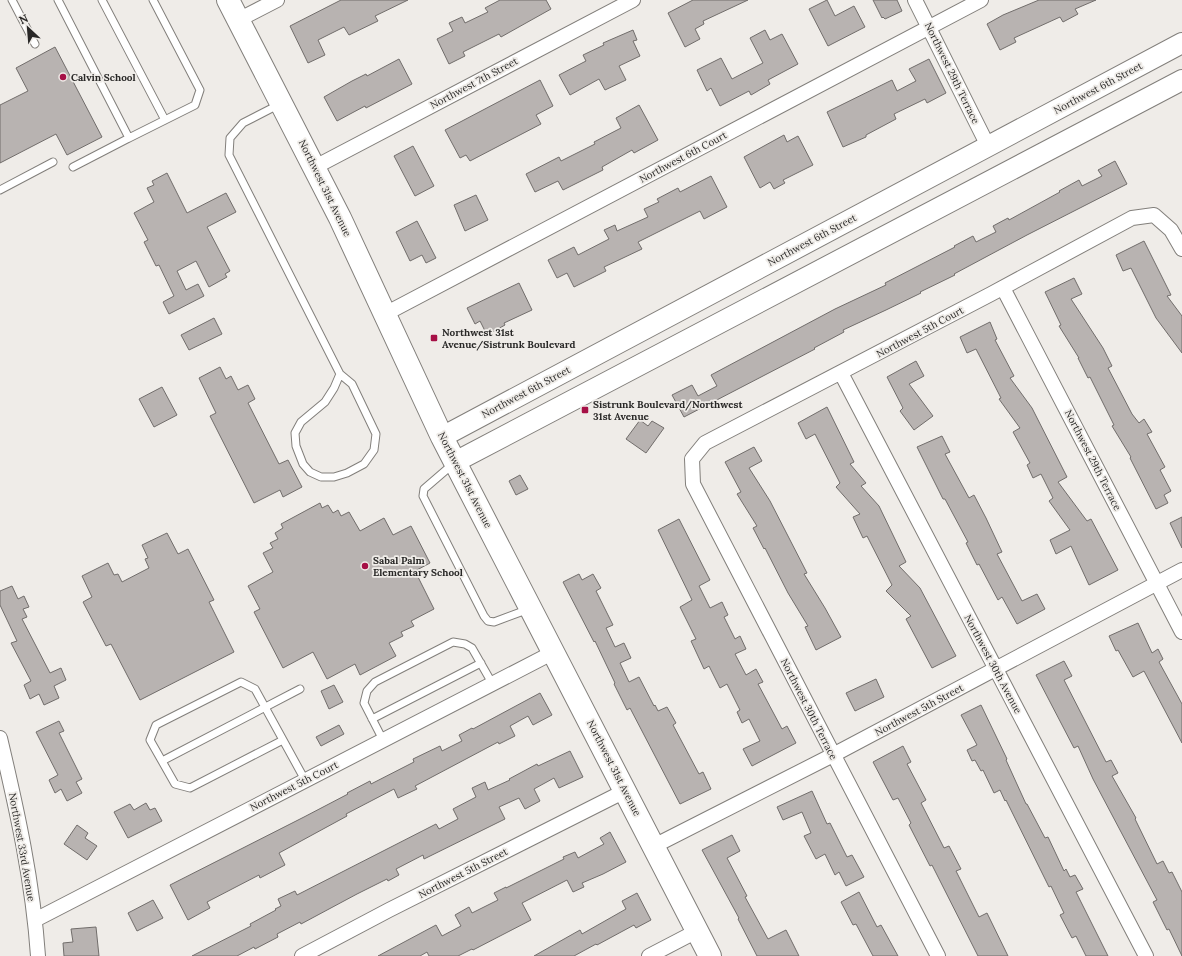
<svg xmlns="http://www.w3.org/2000/svg" width="1182" height="956" font-family="Lora,serif">
<style>
.building{fill:#b8b3b1;stroke:#716d6b}
.lines{fill:none;stroke-linecap:round;stroke-linejoin:round}
.lane-casing{stroke:#827f7b;stroke-width:9}
.street-casing{stroke:#827f7b;stroke-width:16}
.secondary-casing{stroke:#827f7b;stroke-width:22}
.primary-casing{stroke:#827f7b;stroke-width:24}
.lane{stroke:#fff;stroke-width:7}
.street{stroke:#fff;stroke-width:14}
.secondary{stroke:#fff;stroke-width:20}
.primary{stroke:#fff;stroke-width:22}
.poi-dot{fill:#a61046;stroke:#efece8;stroke-width:1.5}
.labels{text-anchor:middle;dominant-baseline:central;stroke-width:3.5;stroke-linejoin:round;paint-order:stroke}
.street-label{font-size:10px;fill:#292827;stroke:#efece8}
.poi-label{font-size:10px;font-weight:bold;fill:#292827;stroke:#efece8;text-anchor:start}
</style>
<rect width="100%" height="100%" fill="#efece8"/>
<!-- building -->
<path class="building" d="M341,0H408L375,16L378,21L349,35L344,27L318,40L325,55L308,63L290,26Z
M500,0H546L551,9L501,37L499,34L463,52L465,56L449,64L437,39L453,31L449,23L462,17L465,23L488,12L485,8Z
M693,0H748L703,21L704,24L695,29L700,39L685,47L668,13Z
M827,0L835,16L854,6L865,27L828,46L809,9Z
M873,0H897L902,11L885,19L883,17L882,18Z
M1039,0H1096L1075,9L1078,14L1063,22L1060,17L1014,38L1016,42L1000,50L987,24L1003,15Z
M633,30L637,40L633,41L640,56L619,66L626,80L605,90L599,79L570,95L559,75L586,61L583,55L604,45L603,43Z
M765,30L770,40L782,34L798,64L768,80L770,84L751,95L749,91L720,106L711,88L707,91L697,70L721,58L732,79L763,63L750,38Z
M55,47L102,137L67,155L56,134L0,163V105L28,91L16,68Z
M399,59L412,84L366,108L365,106L337,121L324,97L352,81L366,74L367,76Z
M929,59L946,93L927,103L925,99L894,114L896,119L866,135V137L843,147L827,112L892,80L897,91L916,81L909,69Z
M540,80L553,106L536,115L541,124L470,161L466,155L460,158L445,130Z
M639,105L658,140L634,153L632,150L602,167L603,170L563,190L558,181L535,192L526,174L559,157L561,161L595,144L594,142L621,128L616,118Z
M784,135L787,142L798,136L813,165L783,180L785,183L774,189L770,182L760,188L744,157Z
M413,146L434,186L415,196L394,156Z
M1115,161L1127,184L1027,235L954,274L955,275L920,292L921,293L886,310L843,330L844,332L814,348L815,349L684,417L672,395L692,385L698,396L717,386L711,375L835,309L886,285L885,283L955,247L954,246L973,236L976,242L996,232L993,226L1008,218L1009,220L1060,192L1059,191L1079,180L1082,186L1102,176L1098,170Z
M167,173L187,213L226,193L236,212L207,227L230,271L225,274L227,277L209,287L196,261L177,271L186,290L198,284L204,296L169,314L163,302L174,296L159,265L156,266L144,242L148,240L134,213L154,202L147,188L154,185L152,181Z
M711,176L727,207L704,219L700,211L638,242L642,249L604,267L606,271L574,287L567,273L557,278L548,260L574,247L578,255L609,239L604,230L615,225L617,231L648,217L644,209L659,202L657,199L678,188L680,192Z
M476,195L488,220L465,231L454,205Z
M417,221L436,258L426,263L422,255L410,261L396,232Z
M1144,241L1171,295L1167,296L1182,316V353L1156,318L1131,268L1123,271L1116,255Z
M1074,278L1082,294L1071,299L1103,348L1112,366L1108,368L1132,414L1139,423L1144,419L1152,432L1147,434L1165,467L1160,470L1171,491L1164,495L1168,503L1156,509L1130,458L1131,457L1112,426L1114,425L1090,377L1088,378L1078,358H1079L1059,326L1061,325L1045,292Z
M519,283L532,310L504,323L505,325L487,335L480,321L475,324L467,308Z
M214,318L222,334L189,350L181,335Z
M990,322L997,339L995,340L1014,376L1010,378L1032,408L1067,477L1058,482L1087,521L1091,519L1118,570L1089,585L1071,546L1056,554L1050,540L1070,530L1049,501L1053,498L1041,474L1033,478L1027,465L1030,463L1013,432L1020,428L999,399L1001,398L976,349L967,353L960,337Z
M916,361L924,376L909,384L933,416L914,430L900,411L903,408L887,377Z
M220,367L226,379L231,376L238,390L248,385L255,399L248,403L279,464L288,460L302,487L283,497L280,490L254,503L210,416L216,413L199,378Z
M162,387L177,415L154,427L139,399Z
M827,407L854,462L850,464L866,483L861,486L879,506L906,562L899,566L920,588L956,656L932,668L906,619L911,616L886,591L892,585L867,536L863,538L853,517L860,514L836,487L840,483L815,434L806,439L798,423Z
M640,420L648,426L652,421L664,428L646,453L626,439Z
M942,436L950,452L945,454L969,498L974,495L986,518L1002,552L997,554L1022,601L1037,594L1045,609L1017,624L1002,597L998,600L979,564L977,565L966,543L968,542L945,499H943L917,447Z
M754,447L762,461L749,468L770,501L807,573L804,574L825,608L841,637L816,650L805,627L808,626L788,593L765,548L764,549L753,528L757,526L737,494L741,492L725,462Z
M520,475L528,489L516,495L509,481Z
M320,503L322,508L328,505L333,513L338,510L341,516L349,512L360,531L384,518L393,535L411,526L430,563L415,571L434,609L411,621L414,626L401,632L403,636L389,643L396,656L360,675L355,664L327,679L313,652L283,668L254,612L260,609L248,586L273,572L263,553L273,548L270,543L278,539L275,533L283,528L281,524Z
M1182,517V548L1170,523Z
M679,519L710,580L699,586L710,608L722,602L728,615L724,617L735,639L740,636L746,649L735,654L746,675L756,669L763,682L758,684L782,729L787,726L796,743L752,766L743,749L760,741L749,719L742,723L737,712L740,710L727,684L720,688L709,666L704,669L691,641L696,639L680,607L692,600L658,530Z
M167,533L178,554L188,549L214,600L209,602L234,652L140,700L111,644L106,646L83,602L92,597L82,576L108,563L114,575L118,574L122,582L149,568L145,559L148,558L142,545Z
M579,574L582,580L593,574L601,588L596,591L613,625L606,628L615,647L624,643L631,658L620,663L629,682L639,677L654,706L655,705L658,711L667,707L676,723L673,725L699,774L703,772L711,789L680,804L630,708L627,710L614,684L615,683L595,641L594,642L563,582Z
M12,586L18,599L24,596L29,607L23,609L27,617L22,619L50,673L61,668L66,680L54,686L59,698L44,705L39,694L30,699L24,685L31,681L11,643L17,641L0,605V591Z
M1138,623L1152,653L1158,649L1163,659L1159,662L1182,704V743L1144,671L1133,677L1118,650L1116,651L1109,636Z
M1064,661L1072,676L1064,680L1106,762L1111,760L1118,773L1112,776L1136,818L1135,819L1157,864L1163,861L1169,873L1172,872L1182,892V956L1169,929L1167,930L1153,902L1157,900L1093,779L1078,746L1074,748L1036,675Z
M876,679L884,697L855,711L846,693Z
M334,685L343,702L329,709L321,691Z
M540,693L552,715L533,725L528,716L510,726L515,736L499,744L498,742L415,786L417,789L398,798L394,789L346,814L347,816L279,853L285,865L260,878L259,875L207,902L210,908L188,920L170,885L304,817L348,794L347,793L370,781L371,784L414,762L413,759L440,746L442,751L462,741L459,735L472,728L473,729Z
M981,705L1007,759L1006,760L1026,804H1027L1045,838L1048,837L1064,871L1066,869L1070,877L1075,875L1083,889L1076,892L1108,956H1086L1076,936L1072,938L1060,915L1064,913L1051,886L1049,887L1006,800L1005,801L1000,790L994,793L983,770L981,771L975,760L972,761L967,750L977,745L961,715Z
M59,721L64,731L59,733L82,779L76,782L82,793L67,801L61,789L55,793L49,780L58,775L36,732Z
M339,725L344,734L321,746L316,737Z
M903,746L911,762L907,764L926,800L921,803L944,848L949,846L961,869L956,871L979,917L987,913L1008,956H978L932,865L930,866L909,825L911,823L898,798L893,800L873,762Z
M570,751L583,777L559,788L554,778L534,789L540,801L525,809L519,798L499,807L505,819L424,859L423,855L396,869L399,875L388,881L387,879L357,894L301,924L300,922L277,934L278,937L255,949L254,947L237,956H192L251,926L250,924L276,910L275,909L281,906L278,899L295,891L297,895L436,824L439,829L458,819L453,809L476,797L472,788L485,782L488,790L510,780L509,779L537,764L538,766Z
M812,791L827,824L830,823L847,857L852,855L864,877L846,886L839,872L835,875L825,854L816,859L804,836L811,833L802,812L783,820L777,807Z
M146,803L150,810L155,808L162,821L128,838L114,812L130,804L134,810Z
M77,825L88,833L85,838L97,846L87,860L64,844Z
M610,832L626,862L603,874L582,883L584,887L573,892L567,880L522,903L531,920L473,950L472,949L458,956H429L427,952L420,956H378L436,925L442,936L461,926L455,915L469,907L472,913L498,900L494,893L506,887V888L564,859L563,857L575,852L578,858L604,844L600,838Z
M732,835L740,851L727,858L747,896L745,897L768,939L786,930L799,956H757L738,919L739,918L702,850Z
M859,892L877,927L881,925L898,956H873L856,924L853,925L841,902Z
M637,893L651,920L636,928L634,925L597,945L596,944L574,956H534L580,930L582,934L626,909L622,901Z
M153,900L163,918L137,931L128,913Z
M96,927L99,956H64L63,943L73,942L71,929Z"/>
<g class="lines">
<defs>
<path id="lane" d="M12,0L35,44
M58,0L129,138L195,105L200,90L153,0
M102,0L165,120
M280,104L243,123L230,138L229,155L340,374L334,388L325,402L301,422L295,433L296,446L303,464L310,472L321,477H334L347,473L364,464L374,450L376,434L352,384L340,374
M73,167L129,138
M0,190L53,162
M453,464L424,489L423,496L484,616L488,621L494,622L529,609
M372,719L481,663
M283,740L190,788L175,784L150,740L156,725L241,682L255,689L305,780
M383,740L364,703L367,691L375,682L453,642L465,644L472,648L492,683
M162,761L300,689"/>
<path id="street" d="M915,0L988,146
M238,20L277,0
M315,167L633,0
M1003,288L1182,632
M385,314L981,0
M841,373L1146,956
M0,738C17,810 33,882 38,956
M654,846L833,755L1182,570
M35,920L554,652
M302,956L389,910L625,791
M649,956L697,931
M938,956L693,484L692,459L705,443L991,294L1132,218L1154,215L1171,230L1182,249"/>
<path id="secondary" d="M442,437L1182,43
M455,462L1182,80"/>
<path id="primary" d="M228,0L340,218L442,437L710,956"/>
</defs>
<!-- lane casing -->
<use href="#lane" class="lane-casing"/>
<!-- street casing -->
<use href="#street" class="street-casing"/>
<!-- secondary casing -->
<use href="#secondary" class="secondary-casing"/>
<!-- primary casing -->
<use href="#primary" class="primary-casing"/>
<!-- lane -->
<use href="#lane" class="lane"/>
<!-- street -->
<use href="#street" class="street"/>
<!-- secondary -->
<use href="#secondary" class="secondary"/>
<!-- primary -->
<use href="#primary" class="primary"/>
</g>
<!-- markers -->
<g class="poi-dot">
<circle cx="63" cy="77" r="4"/>
<rect x="430" y="334" width="8" height="8" rx="2"/>
<rect x="581" y="406" width="8" height="8" rx="2"/>
<circle cx="365" cy="566" r="4"/>
</g>
<g class="labels">
<!-- street labels -->
<g class="street-label">
<text transform="translate(952 73) rotate(64)">Northwest 29th Terrace</text>
<text transform="translate(474 83) rotate(-28)">Northwest 7th Street</text>
<text transform="translate(1098 88) rotate(-28)">Northwest 6th Street</text>
<text transform="translate(683 157) rotate(-28)">Northwest 6th Court</text>
<text transform="translate(325 188) rotate(64)">Northwest 31st Avenue</text>
<text transform="translate(812 240) rotate(-28)">Northwest 6th Street</text>
<text transform="translate(920 332) rotate(-28)">Northwest 5th Court</text>
<text transform="translate(526 392) rotate(-28)">Northwest 6th Street</text>
<text transform="translate(1093 460) rotate(63)">Northwest 29th Terrace</text>
<text transform="translate(465 480) rotate(63)">Northwest 31st Avenue</text>
<text transform="translate(993 664) rotate(62)">Northwest 30th Avenue</text>
<text transform="translate(809 709) rotate(63)">Northwest 30th Terrace</text>
<text transform="translate(919 710) rotate(-28)">Northwest 5th Street</text>
<text transform="translate(614 768) rotate(63)">Northwest 31st Avenue</text>
<text transform="translate(294 786) rotate(-27)">Northwest 5th Court</text>
<text transform="translate(22 847) rotate(80)">Northwest 33rd Avenue</text>
<text transform="translate(463 873) rotate(-27)">Northwest 5th Street</text>
</g>
<!-- poi labels -->
<g class="poi-label">
<text x="71" y="77">Calvin School</text>
<text x="442" y="332">Northwest 31st<tspan x="442" dy="12">Avenue/Sistrunk Boulevard</tspan></text>
<text x="593" y="404">Sistrunk Boulevard/Northwest<tspan x="593" dy="12">31st Avenue</tspan></text>
<text x="373" y="560">Sabal Palm<tspan x="373" dy="12">Elementary School</tspan></text>
</g>
</g>
<!-- north arrow -->
<g transform="translate(28 28) rotate(334)" stroke="#efece8" stroke-width="3" paint-order="stroke">
<path d="M0-3L7 15L0 10L-7 15Z" fill="#292827"/>
<text y="-6" font-size="11" font-weight="bold" text-anchor="middle" fill="#292827">N</text>
</g>
</svg>
